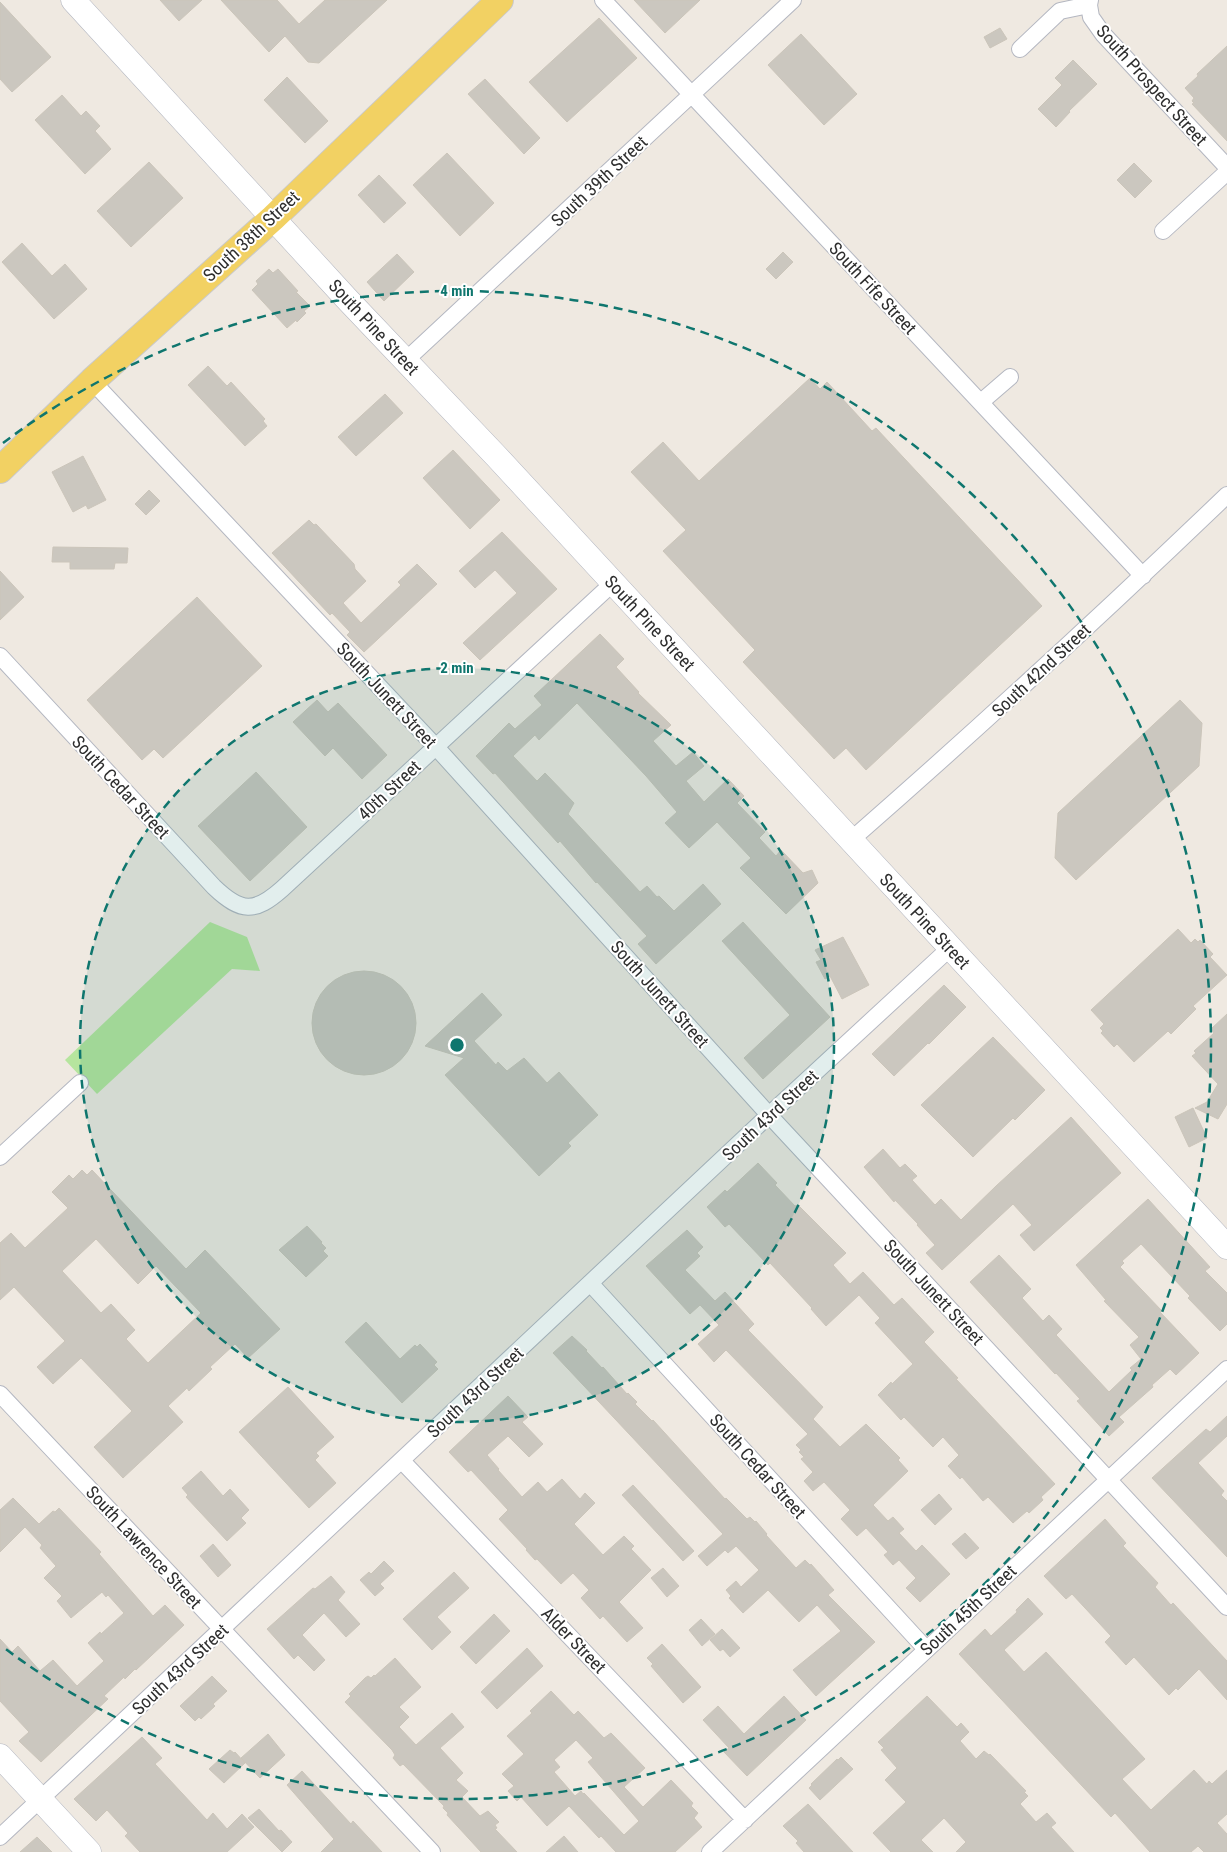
<svg xmlns="http://www.w3.org/2000/svg" width="1227" height="1852" font-family="'Roboto Condensed',sans-serif">
<style>
.green{fill:#b6e59e}
.building{fill:#cbc7bf;stroke:#cbc5ba;fill-rule:evenodd}
.lines{fill:none;stroke-linecap:round;stroke-linejoin:round}
.street-casing{stroke:#b4b7c1;stroke-width:18}
.secondary-casing{stroke:#b4b7c1;stroke-width:25}
.primary-casing{stroke:#c9c9c9;stroke-width:28}
.street{stroke:#fff;stroke-width:16}
.secondary{stroke:#fff;stroke-width:24}
.primary{stroke:#f2d163;stroke-width:26}
.ring{fill:none;stroke:#0f766e;stroke-width:2.5;stroke-dasharray:9 6}
.labels{text-anchor:middle;dominant-baseline:central;stroke-width:4;stroke-linejoin:round;paint-order:stroke}
.street-label{font-size:18px;fill:#2e2e2e;stroke:#fff}
.centre{fill:#0f766e;stroke:#fff;stroke-width:2.5}
.ring-label{font-size:15px;text-anchor:middle;font-weight:bold;fill:#0f766e;stroke:#fff;stroke-width:4;stroke-linejoin:round;paint-order:stroke}
</style>
<rect width="100%" height="100%" fill="#efe9e1"/>
<!-- green -->
<path class="green" d="M210,922L247,937L260,971L232,969L97,1094L65,1060Z"/>
<!-- building -->
<path class="building" d="M160,0H202L179,21Z
M221,0H277L299,24L325,0H387L319,63L308,62L285,36L269,52Z
M634,0H700L665,33Z
M0,2L51,57L12,92L0,79Z
M599,18L637,58L567,122L529,82Z
M1000,28L1007,39L990,48L984,37Z
M801,34L857,94L824,125L768,65Z
M1227,46V141L1192,104L1194,103L1192,101L1194,98L1185,88L1198,76L1197,74Z
M1073,60L1097,84L1069,111L1070,112L1056,127L1038,109L1062,85L1055,78Z
M287,77L328,121L305,143L264,100Z
M485,79L540,138L524,154L468,94Z
M62,95L81,116L86,111L100,126L95,131L111,149L85,174L35,120Z
M447,153L494,203L460,236L413,185Z
M149,162L183,198L131,247L97,211Z
M1134,163L1152,181L1135,198L1117,180Z
M379,175L406,203L384,223L358,195Z
M22,243L52,276L65,264L87,289L54,319L2,262Z
M783,252L793,262L776,279L766,269Z
M397,254L414,272L384,301L367,282Z
M269,269L273,273L278,269L298,291L296,292L310,306L304,311L306,313L297,322L296,320L287,328L252,290L258,284L256,281Z
M208,366L227,386L231,382L265,419L263,421L267,426L245,446L188,385Z
M810,378L820,389L827,382L872,431L876,428L1042,606L866,770L846,748L834,759L743,662L755,650L663,551L686,530L631,472L663,442L699,481Z
M385,394L403,413L356,456L338,437Z
M453,450L500,500L470,529L423,478Z
M83,456L106,500L88,509L86,505L73,512L52,472Z
M149,490L160,501L146,515L135,504Z
M309,520L314,525L316,524L354,564L355,569L366,581L343,603L361,623L401,585L398,582L417,564L437,584L364,652L347,635L350,632L332,613L330,615L272,553Z
M502,532L557,589L480,660L463,643L517,593L495,570L475,588L459,571Z
M53,547L128,548L127,563H115L114,569H70V562H52Z
M0,571L24,597L0,620Z
M197,597L262,666L163,758L154,749L142,760L87,700Z
M600,634L624,659L616,667L639,692L638,693L671,725L653,741L676,766L693,752L704,766L686,781L704,802L728,779L744,796L737,803L765,832L759,838L776,856L781,850L803,873L812,870L818,883L786,914L740,868L751,858L717,822L689,848L665,823L677,812L646,776L577,703L539,740L535,735L513,756L537,781L545,773L574,803L568,814L640,892L647,886L657,897L659,896L674,911L703,884L721,904L656,964L638,944L647,936L597,882L596,883L560,841L558,843L538,821L495,773L493,774L476,756L509,723L515,729L542,705L534,696Z
M317,700L328,712L338,703L387,755L362,779L333,748L325,756L293,722Z
M1180,700L1202,723L1199,766L1076,880L1055,858L1058,813Z
M256,772L307,827L250,881L198,826Z
M743,922L830,1017L763,1079L744,1058L790,1015L722,941Z
M1178,929L1191,943L1195,939L1198,942L1200,940L1213,954L1210,957L1227,975L1193,1006L1196,1009L1171,1034L1168,1031L1134,1062L1117,1044L1114,1047L1101,1033L1103,1031L1100,1028L1104,1024L1091,1010Z
M843,937L869,985L842,999L830,976L825,979L816,962L821,960L815,950Z
M312 1023a52 52 0 1 1 104 0a52 52 0 1 1-104 0Z
M944,985L966,1007L929,1044L928,1043L894,1076L872,1054Z
M482,993L502,1015L474,1041L496,1065L498,1062L507,1071L524,1058L547,1083L559,1072L598,1115L568,1143L571,1146L539,1176L445,1075L464,1058L425,1046Z
M1227,1014V1104L1218,1119L1195,1108L1207,1102L1218,1084L1192,1056L1196,1053L1194,1051L1214,1033L1211,1029Z
M993,1037L1045,1090L1015,1120L1013,1118L973,1157L921,1105Z
M1193,1108L1207,1138L1189,1147L1175,1117Z
M1071,1117L1121,1173L1034,1251L1020,1235L1032,1225L1013,1204L942,1270L926,1253L935,1245L917,1225L918,1224L895,1200L894,1202L864,1167L883,1149L900,1168L905,1164L917,1176L912,1180L935,1205L941,1199L961,1220L996,1186Z
M758,1163L777,1183L775,1185L795,1206L798,1205L846,1253L833,1265L850,1284L863,1272L894,1305L902,1298L934,1332L924,1342L958,1378L956,1379L1055,1484L1041,1497L1043,1500L1029,1513L1027,1511L1013,1523L988,1497L983,1501L962,1477L960,1479L948,1466L959,1455L943,1437L933,1447L904,1417L901,1420L878,1395L891,1382L892,1384L913,1364L875,1323L880,1318L859,1295L826,1326L811,1309L812,1308L770,1263L768,1265L729,1224L725,1227L707,1207L725,1190L727,1192Z
M82,1170L87,1175L92,1170L186,1269L205,1250L280,1329L248,1358L235,1344L210,1367L212,1369L189,1391L187,1388L168,1406L183,1422L123,1478L94,1447L132,1411L81,1358L53,1384L37,1367L65,1341L14,1287L0,1300V1243L11,1233L25,1248L68,1208L52,1192L69,1175L73,1179ZM96,1239L138,1284L156,1266L201,1313L148,1363L126,1339L135,1330L111,1304L101,1313L62,1271Z
M1148,1199L1210,1267L1205,1271L1227,1293V1324L1220,1331L1188,1298L1190,1296L1141,1244L1122,1261L1124,1263L1120,1267L1162,1311L1160,1312L1199,1353L1176,1375L1170,1369L1152,1385L1153,1387L1119,1417L1124,1422L1109,1436L1077,1401L1080,1399L1056,1373L1055,1374L970,1282L999,1255L1031,1289L1022,1298L1043,1321L1049,1315L1062,1329L1056,1335L1109,1392L1132,1370L1130,1368L1141,1359L1130,1345L1139,1337L1104,1301L1106,1300L1076,1265Z
M307,1226L322,1242L321,1243L326,1248L323,1251L328,1256L306,1277L279,1250Z
M687,1230L703,1247L697,1253L700,1256L685,1270L715,1301L725,1292L754,1324L748,1330L823,1407L813,1419L840,1447L866,1424L900,1458L898,1460L908,1471L873,1505L888,1521L893,1517L904,1529L899,1533L916,1551L922,1545L950,1574L920,1602L906,1588L916,1578L899,1560L893,1565L884,1555L888,1552L866,1528L857,1536L841,1519L850,1510L824,1482L813,1491L804,1481L813,1472L801,1459L804,1457L799,1452L801,1450L796,1445L808,1434L726,1350L714,1362L698,1344L719,1325L700,1305L690,1314L646,1266Z
M366,1322L400,1359L415,1345L417,1347L420,1344L437,1362L434,1365L438,1369L402,1403L345,1342Z
M572,1336L587,1350L586,1351L602,1368L603,1367L627,1394L628,1393L637,1402L635,1404L652,1421L653,1420L725,1499L726,1498L747,1519L750,1517L755,1522L756,1521L767,1534L766,1535L796,1568L805,1560L810,1565L811,1564L834,1590L828,1595L875,1642L816,1696L793,1670L841,1631L817,1605L799,1622L768,1590L743,1613L729,1598L731,1596L726,1590L736,1581L741,1587L759,1570L736,1546L728,1553L725,1550L707,1566L698,1556L723,1534L553,1353Z
M288,1387L334,1437L316,1453L319,1456L315,1460L336,1483L309,1508L239,1432Z
M508,1396L528,1417L522,1422L543,1444L529,1457L508,1436L487,1455L499,1469L498,1470L522,1497L538,1482L547,1492L562,1479L580,1499L585,1493L595,1503L574,1524L603,1555L624,1536L634,1546L631,1549L651,1570L619,1602L643,1628L627,1642L603,1616L600,1619L581,1598L589,1590L573,1573L561,1584L537,1559L535,1560L526,1550L527,1549L499,1519L508,1510L471,1470L468,1472L449,1452Z
M1227,1416V1436L1198,1463L1224,1491L1221,1495L1227,1501V1557L1152,1478L1206,1429L1210,1432Z
M201,1471L223,1496L230,1489L249,1510L241,1518L246,1523L227,1541L186,1497L188,1495L182,1488Z
M633,1485L694,1551L683,1561L622,1495Z
M939,1494L952,1509L935,1525L921,1510Z
M13,1498L39,1524L53,1511L55,1512L59,1508L101,1552L99,1554L153,1616L165,1605L184,1625L136,1670L135,1669L125,1679L124,1677L104,1696L108,1699L41,1762L19,1741L29,1732L0,1701V1639L12,1652L18,1646L40,1671L53,1660L77,1686L104,1661L88,1643L100,1632L101,1634L124,1613L108,1595L106,1597L102,1592L71,1618L57,1601L62,1596L44,1578L56,1566L40,1548L42,1545L25,1527L0,1552V1510Z
M1105,1519L1126,1543L1123,1546L1158,1583L1155,1587L1171,1605L1173,1603L1227,1661V1700L1199,1669L1178,1690L1176,1688L1169,1695L1134,1657L1126,1665L1105,1642L1111,1636L1072,1594L1066,1599L1044,1576Z
M965,1533L979,1548L966,1559L952,1544Z
M213,1544L231,1565L218,1577L200,1556Z
M384,1561L394,1571L380,1584L384,1588L375,1596L360,1580L369,1572L371,1574Z
M663,1568L679,1586L667,1597L651,1578Z
M454,1572L469,1588L437,1617L451,1632L432,1650L403,1619Z
M331,1576L345,1592L338,1600L360,1624L346,1637L324,1613L302,1635L325,1660L314,1671L298,1655L294,1659L267,1629L313,1588L315,1589Z
M1028,1598L1043,1614L1004,1650L1024,1672L1046,1652L1145,1759L1122,1779L1151,1810L1194,1770L1207,1784L1209,1781L1212,1784L1227,1770V1814L1217,1823L1227,1834V1852H1204L1198,1846L1191,1852H1150L1115,1813L1111,1817L959,1654L985,1629L991,1636L1017,1612L1016,1610Z
M494,1614L510,1631L476,1664L460,1647Z
M701,1619L715,1634L702,1646L689,1630Z
M722,1629L740,1648L730,1657L723,1649L720,1651L710,1640Z
M662,1644L701,1687L683,1703L651,1666L653,1664L647,1658Z
M527,1648L543,1666L497,1709L481,1692Z
M395,1658L421,1687L399,1707L409,1717L399,1727L416,1745L452,1713L464,1727L440,1748L463,1773L456,1780L468,1791L462,1797L480,1816L488,1811L499,1822L495,1825L497,1828L495,1829L517,1852H481L447,1815L448,1813L443,1808L444,1806L403,1764L400,1766L393,1758L395,1755L392,1750L345,1702L351,1696L349,1694L365,1678L368,1676L371,1678L374,1675L375,1676Z
M212,1676L227,1691L213,1704L215,1706L201,1719L199,1717L195,1721L180,1706Z
M551,1691L574,1715L578,1711L604,1738L611,1733L645,1768L624,1787L643,1807L671,1780L693,1803L691,1806L698,1813L694,1818L702,1827L675,1852H616L601,1836L599,1838L569,1806L547,1826L521,1797L517,1801L508,1791L514,1786L502,1774L524,1754L507,1736L532,1713L530,1711ZM576,1740L593,1758L588,1762L639,1821L624,1835L584,1793L583,1794L581,1791L575,1796L554,1772L560,1767L554,1760Z
M784,1696L806,1720L747,1776L724,1752L729,1748L703,1720L718,1706L744,1734Z
M927,1696L957,1727L961,1723L969,1732L960,1741L976,1759L984,1751L989,1755L990,1754L1026,1791L1024,1792L1028,1796L1020,1804L1036,1822L1047,1813L1056,1823L1051,1827L1074,1852H956L966,1842L944,1818L921,1840L933,1852H891L873,1833L906,1802L885,1780L897,1768L881,1750L884,1748L878,1742Z
M268,1734L285,1755L260,1778L241,1758Z
M142,1737L162,1758L155,1764L207,1820L213,1813L227,1829L242,1814L254,1827L227,1852H140L125,1836L128,1833L107,1810L96,1821L74,1799Z
M230,1750L234,1753L235,1752L245,1763L224,1783L209,1769Z
M841,1757L853,1769L820,1800L809,1788L812,1785L811,1784L837,1759L838,1760Z
M302,1771L351,1824L353,1821L382,1852H321L334,1839L287,1785Z
M808,1804L853,1852H804L796,1843L798,1841L783,1826Z
M259,1809L279,1831L281,1830L292,1842L282,1852L248,1818Z
M564,1836L578,1852H546Z
M37,1837L52,1852H20Z"/>
<g class="lines">
<defs>
<path id="street" d="M603,0L1143,576
M1084,0L1089,5L1091,17L1103,34L1227,167
M1020,49L1060,11L1089,5L1090,0
M1163,231L1227,172
M405,361L793,0
M92,381L436,747L769,1115L1227,1607
M981,402L1010,377
M0,656L214,887C241,913 255,913 282,889L613,583
M851,840C979,728 1104,613 1227,495
M0,1157L80,1083
M590,1283L926,1649
M0,1394L432,1852
M402,1461L745,1820
M0,1837L769,1115L950,948
M710,1852L1227,1369"/>
<path id="secondary" d="M73,0L346,298L497,457L1227,1247
M0,1756L89,1852"/>
<path id="primary" d="M0,470L92,381L273,218L500,0"/>
</defs>
<!-- street casing -->
<use href="#street" class="street-casing"/>
<!-- secondary casing -->
<use href="#secondary" class="secondary-casing"/>
<!-- primary casing -->
<use href="#primary" class="primary-casing"/>
<!-- street -->
<use href="#street" class="street"/>
<!-- secondary -->
<use href="#secondary" class="secondary"/>
<!-- primary -->
<use href="#primary" class="primary"/>
</g>
<!-- distance rings -->
<circle cx="457" cy="1045" r="377" fill="#0f766e" fill-opacity=".12"/>
<g class="ring">
<circle cx="457" cy="1045" r="377"/>
<path d="M3 443A754 754 0 1 1 3 1647"/>
</g>
<g class="labels">
<!-- street labels -->
<g class="street-label">
<text transform="translate(1152 85) rotate(48)">South Prospect Street</text>
<text transform="translate(599 181) rotate(-43)">South 39th Street</text>
<text transform="translate(251 236) rotate(-43)">South 38th Street</text>
<text transform="translate(873 288) rotate(47)">South Fife Street</text>
<text transform="translate(374 327) rotate(47)">South Pine Street</text>
<text transform="translate(650 623) rotate(47)">South Pine Street</text>
<text transform="translate(1041 670) rotate(-43)">South 42nd Street</text>
<text transform="translate(387 695) rotate(47)">South Junett Street</text>
<text transform="translate(121 787) rotate(47)">South Cedar Street</text>
<text transform="translate(389 790) rotate(-43)">40th Street</text>
<text transform="translate(925 921) rotate(47)">South Pine Street</text>
<text transform="translate(660 994) rotate(48)">South Junett Street</text>
<text transform="translate(770 1115) rotate(-43)">South 43rd Street</text>
<text transform="translate(934 1292) rotate(47)">South Junett Street</text>
<text transform="translate(475 1392) rotate(-43)">South 43rd Street</text>
<text transform="translate(758 1466) rotate(48)">South Cedar Street</text>
<text transform="translate(144 1547) rotate(47)">South Lawrence Street</text>
<text transform="translate(968 1610) rotate(-43)">South 45th Street</text>
<text transform="translate(574 1640) rotate(46)">Alder Street</text>
<text transform="translate(180 1669) rotate(-43)">South 43rd Street</text>
</g>
</g>
<circle cx="457" cy="1045" r="8" class="centre"/>
<g class="ring-label">
<text x="457" y="296">4 min</text>
<text x="457" y="673">2 min</text>
</g>
</svg>
